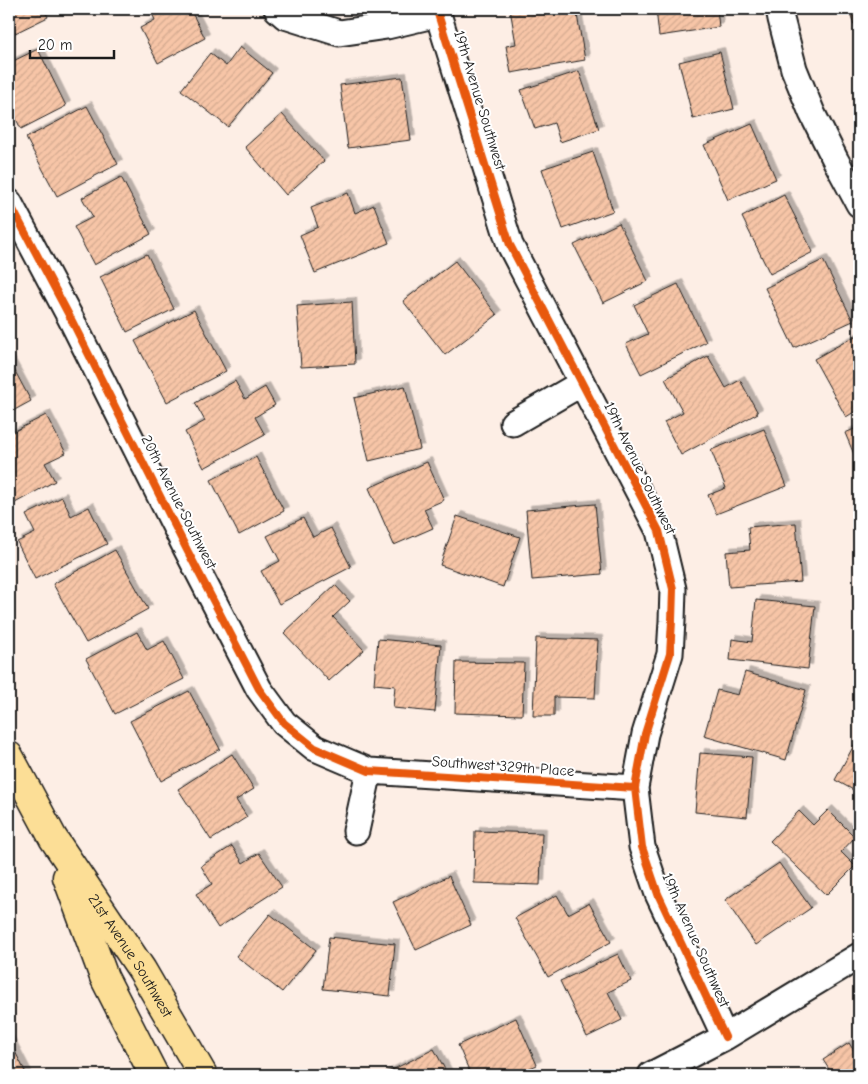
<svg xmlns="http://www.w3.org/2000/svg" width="868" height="1084" font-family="'Comic Neue',sans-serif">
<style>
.building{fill:url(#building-hatch);stroke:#1c1c1c;filter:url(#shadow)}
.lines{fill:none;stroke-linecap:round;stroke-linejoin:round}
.minor-casing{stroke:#1c1c1c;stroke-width:29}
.primary-casing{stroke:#1c1c1c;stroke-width:31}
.minor{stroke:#fff;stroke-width:25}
.primary{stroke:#fcde96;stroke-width:28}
.cycleway-casing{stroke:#fff;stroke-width:11}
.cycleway{stroke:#e8590c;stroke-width:8}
.labels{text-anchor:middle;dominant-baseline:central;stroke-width:4;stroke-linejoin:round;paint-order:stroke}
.street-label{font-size:15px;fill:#1c1c1c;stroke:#fff}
</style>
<defs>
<pattern id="building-hatch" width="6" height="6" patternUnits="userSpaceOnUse" patternTransform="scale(1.25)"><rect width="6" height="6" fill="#f7c5a7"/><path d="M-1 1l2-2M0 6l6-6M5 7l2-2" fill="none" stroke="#d3a98f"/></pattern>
<filter id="shadow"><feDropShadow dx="4.5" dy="-4.5" stdDeviation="0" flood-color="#0004"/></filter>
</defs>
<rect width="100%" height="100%" fill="#fdeee5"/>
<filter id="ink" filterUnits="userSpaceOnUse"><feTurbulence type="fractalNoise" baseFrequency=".02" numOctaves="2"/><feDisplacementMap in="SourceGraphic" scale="10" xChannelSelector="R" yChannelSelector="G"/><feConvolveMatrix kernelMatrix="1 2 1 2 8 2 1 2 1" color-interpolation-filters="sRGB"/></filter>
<g filter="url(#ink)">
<!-- building -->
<path class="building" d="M9,9H44L48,17L9,36Z
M150,9H190L205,38L158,63L140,28L155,20Z
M510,9H576L585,60L511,73L506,46L516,44Z
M656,9H717L719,27L659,36Z
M849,9H859V41Z
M240,47L272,73L228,127L181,90L210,53L226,66Z
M38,49L66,106L21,129L9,105V63Z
M720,52L734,109L693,119L679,62Z
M579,71L599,129L560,142L554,123L535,129L521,90Z
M402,77L411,140L348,148L340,85Z
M87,106L118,164L57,196L26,138Z
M282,114L324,161L286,195L245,147Z
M752,124L776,179L728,200L704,145Z
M593,152L613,211L563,229L542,169Z
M121,177L151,234L94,265L74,227L93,217L82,198Z
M348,193L355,213L374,205L389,243L315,273L300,235L318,227L311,208Z
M784,195L813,252L770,274L742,217Z
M619,223L648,281L603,303L574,245Z
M147,254L174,309L127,332L100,277Z
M823,260L853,321L794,348L765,288Z
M455,261L497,315L445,355L403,301Z
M678,284L706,342L641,374L626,344L648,334L634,305Z
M352,302L355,364L301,367L297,306Z
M194,310L226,371L167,402L135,341Z
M859,334V409L846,417L814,359Z
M708,356L726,388L740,380L758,413L681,455L664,422L683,412L665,379Z
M9,360L31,401L9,413Z
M235,381L245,399L265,387L275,405L255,417L265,435L204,468L185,432L205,421L195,403Z
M405,386L420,449L369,461L354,398Z
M46,415L66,453L45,463L55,481L15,503L9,490V434Z
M859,427V466L845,433Z
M764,429L787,486L716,514L708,495L726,488L711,450Z
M256,457L284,511L239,535L211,480Z
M427,462L444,500L424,509L433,528L394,545L369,488Z
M62,497L71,516L89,507L107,544L35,579L17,542L35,533L26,515Z
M595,504L602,574L532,580L526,510Z
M457,516L520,537L503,587L440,565Z
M303,518L313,537L331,528L351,567L279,604L261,571L280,561L267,536Z
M796,523L801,582L729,587L726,552L750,550L748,527Z
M115,550L148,609L86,643L53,584Z
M335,585L350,601L333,617L364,650L329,681L284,633Z
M756,600L815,606L808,669L730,660L732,639L752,642Z
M137,632L147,650L164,641L184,679L115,714L86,659Z
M536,638L598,640L595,698L554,697V716H533Z
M378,639L441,645L435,712L393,708L395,686L374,684Z
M456,662L524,663L522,715L455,713Z
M745,672L806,690L786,760L704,736L717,690L738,695Z
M189,691L220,749L161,781L130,721Z
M859,736V793L835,780Z
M700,753L752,757L747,817L695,812Z
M232,754L254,789L236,800L247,817L211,840L178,789Z
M828,810L855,837L841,852L855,866L826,895L770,841L799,811L813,825Z
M475,831L542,833L540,885L474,883Z
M232,846L243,863L259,853L282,887L218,928L196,894L212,884L201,866Z
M779,863L811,908L756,945L725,900Z
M449,876L471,925L416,950L393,902Z
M557,895L568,914L589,903L611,942L548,977L515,918Z
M270,914L316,950L282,992L236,956Z
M329,937L395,944L390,996L323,989Z
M618,954L631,981L608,992L622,1020L587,1037L560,981Z
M516,1018L537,1065L514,1075H471L458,1045Z
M9,1040L27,1075H9Z
M849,1043L859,1059V1075H829L832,1074L823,1060Z
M434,1049L448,1075H382Z"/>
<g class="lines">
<defs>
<path id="minor" d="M277,9L285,16L339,33L387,26L438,14
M439,9L438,14L510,245L659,531L673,589L672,621L670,654L645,734L635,788L642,847L658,894L725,1037
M779,9L781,19L794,69L812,113L836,161L859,204
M9,202L71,319L187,550L259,689L284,723L315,748L369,771L635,788
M513,423L582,383
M356,831L369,771
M651,1075L725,1037L859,956"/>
<g id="primary">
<path id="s1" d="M9,756L53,838L142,970L203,1075"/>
<path d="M67,877L104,977L154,1075"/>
</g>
</defs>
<!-- minor casing -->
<use href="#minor" class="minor-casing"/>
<!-- primary casing -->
<use href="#primary" class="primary-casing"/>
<!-- minor -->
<use href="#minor" class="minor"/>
<!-- primary -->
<use href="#primary" class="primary"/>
<defs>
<path id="cycleway" d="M439,9L438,14L510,245L659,531L673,589L672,621L670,654L645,734L635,788L642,847L658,894L725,1037
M9,202L71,319L187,550L259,689L284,723L315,748L369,771L635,788"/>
</defs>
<!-- cycleway casing -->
<use href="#cycleway" class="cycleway-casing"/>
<!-- cycleway -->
<use href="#cycleway" class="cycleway"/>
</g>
</g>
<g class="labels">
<!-- street labels -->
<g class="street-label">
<text transform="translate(480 100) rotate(73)">19th Avenue Southwest</text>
<text transform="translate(640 468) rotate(64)">19th Avenue Southwest</text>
<text transform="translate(179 502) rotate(63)">20th Avenue Southwest</text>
<text transform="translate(503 766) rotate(4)">Southwest 329th Place</text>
<text transform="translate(696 940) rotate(66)">19th Avenue Southwest</text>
<text stroke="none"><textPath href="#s1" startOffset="234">21st Avenue Southwest</textPath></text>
</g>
</g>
<!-- margin -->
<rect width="868" height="1084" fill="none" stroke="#fff" stroke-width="30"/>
<rect x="15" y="15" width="838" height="1054" fill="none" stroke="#1c1c1c" stroke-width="2" filter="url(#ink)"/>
<!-- scale -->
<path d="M30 50v8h84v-8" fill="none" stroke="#1c1c1c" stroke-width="2.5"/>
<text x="38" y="50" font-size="15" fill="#1c1c1c" stroke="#ffffff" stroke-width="4" paint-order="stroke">20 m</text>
</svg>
